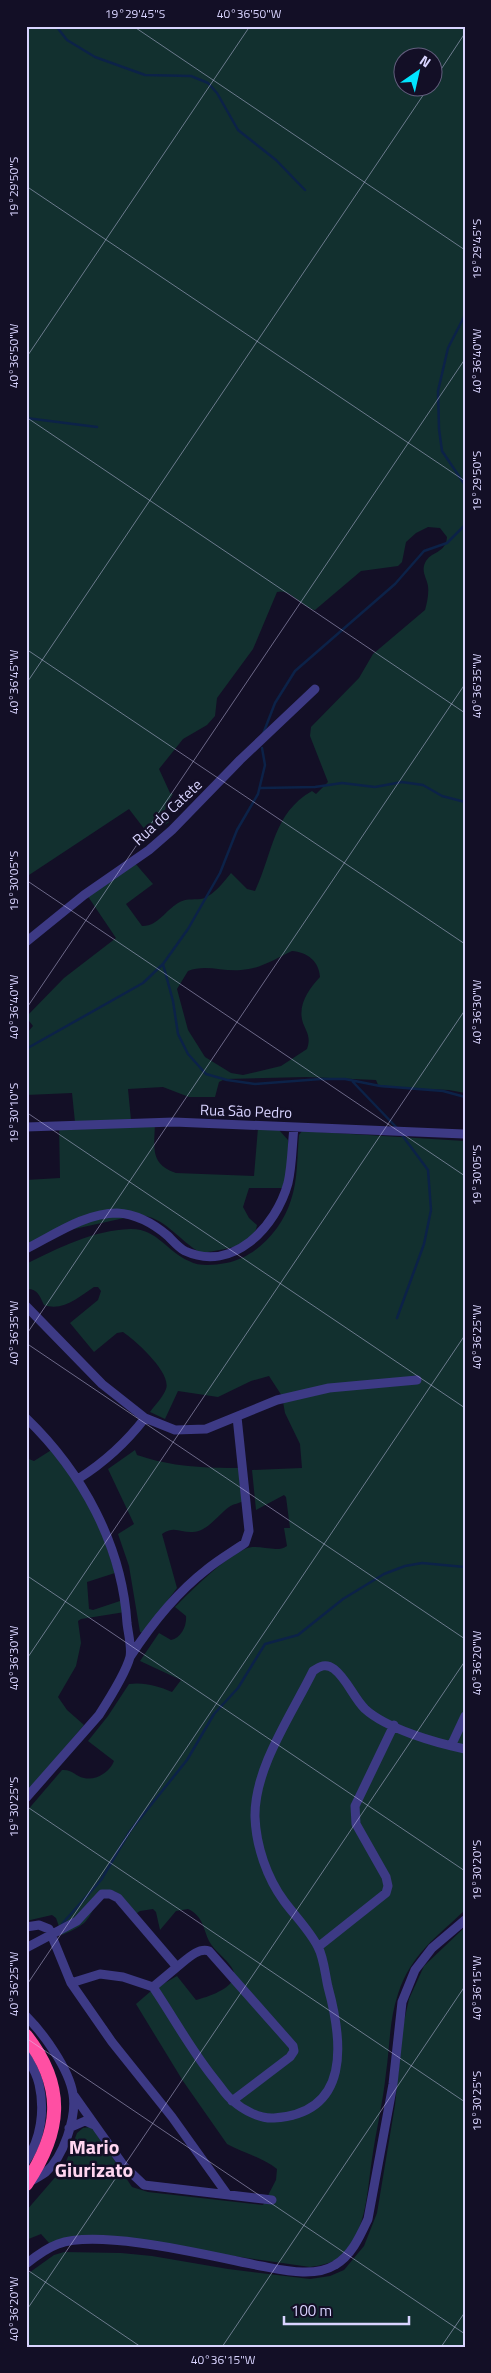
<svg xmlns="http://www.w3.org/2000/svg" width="491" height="2373" font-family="'Titillium Web',sans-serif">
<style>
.green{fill:#12302f;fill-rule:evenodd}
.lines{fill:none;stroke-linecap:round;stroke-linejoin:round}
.stream{stroke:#0c2248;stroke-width:2.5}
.minor{stroke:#3d3a85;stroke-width:9}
.highway{stroke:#ff4fa3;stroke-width:14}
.ticks{fill:none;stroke:#d9d4ff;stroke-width:1;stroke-opacity:0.45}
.labels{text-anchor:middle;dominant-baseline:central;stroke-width:5;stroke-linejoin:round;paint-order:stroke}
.street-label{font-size:15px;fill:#d9d4ff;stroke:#130f26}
.district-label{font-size:20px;font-weight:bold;fill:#ffd6f0;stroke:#130f26}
.neatline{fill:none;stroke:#d9d4ff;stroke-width:2}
.ticks-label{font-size:12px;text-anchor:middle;fill:#d9d4ff}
</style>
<rect width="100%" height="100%" fill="#130f26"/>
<!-- green -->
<path class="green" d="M26,26H465V1093L449,1090L379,1087L376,1080L306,1077L225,1079L219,1082L215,1097H189L163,1087L128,1089L131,1120H155C155,1145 148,1164 176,1173L254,1176L258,1128L279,1130L288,1140L289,1165L284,1188H249L243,1207L249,1218L257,1225C254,1248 218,1250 201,1253C179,1241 165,1216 138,1215L65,1231L26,1250V1180L60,1178L59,1123L75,1122L72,1093L26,1095V1034L33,1026L26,1017L64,978L116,938L87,895L134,862L153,884L126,904L142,926C157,927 166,910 178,903C186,898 192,900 201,899C212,897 224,882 231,873L247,889L255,891C273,853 273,813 312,791L316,794L328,782L310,736L311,727L359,678L373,654L425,610C427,603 429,594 428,586C427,578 421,572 425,563C430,551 446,554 447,537L440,528L428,527L416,533L406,542L402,562L398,566L361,571L315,610C302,607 290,588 277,592L253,649L217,698L215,716L207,725L183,739L159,769L170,793L173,794C167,805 161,811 169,822L149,835L129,809L26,877ZM404,58H434V88H404ZM292,951C307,952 319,961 320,977C309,989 297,1005 303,1023C307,1033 311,1037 307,1049L281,1066L243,1075L231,1073L205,1057L188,1030L177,989L188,971C205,964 224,972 241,970C260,969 275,959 292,951Z
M302,1131L465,1141V1910C436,1938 411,1954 398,1994C389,2020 390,2047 386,2073C383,2102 376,2131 372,2159C367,2191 367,2228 344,2253C335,2263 323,2265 310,2267L123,2240L50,2244L41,2234L26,2240V2211L64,2167L77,2133L83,2128L90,2127L95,2131L132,2187L148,2192L263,2205L276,2180L277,2169C262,2157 243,2153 227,2144L183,2081L136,2004L151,1991L177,1976L196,2000C208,1997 243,1986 232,1968C226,1958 214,1951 209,1941C203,1928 203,1916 188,1909L176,1911L160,1930L156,1912L153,1909L140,1911L130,1918L117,1893L114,1891C97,1893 94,1914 84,1923C78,1928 69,1932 62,1935L56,1918L52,1915L26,1921V1812L62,1770C72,1769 75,1776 84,1778C96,1781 110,1772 114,1761L88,1741L108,1716L129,1684C145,1682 158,1686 172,1692L181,1680L140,1661L159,1633L171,1640C181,1638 187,1626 186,1616L175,1607C192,1590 224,1558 245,1549C258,1543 276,1554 287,1546L284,1528H290L286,1497L284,1495L256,1510L252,1470L302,1468L300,1444L285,1413L282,1396L269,1376L251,1381L218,1397L178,1391L165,1419L150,1412C155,1405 163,1397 166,1389C172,1373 135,1340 123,1332L117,1333L94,1352L70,1323L98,1300L101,1291L98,1287H94C80,1296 63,1312 44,1305C40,1296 37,1288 26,1289V1264C58,1248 94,1230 130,1229C157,1228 167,1252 189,1261C200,1267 214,1265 226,1263C257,1257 282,1229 291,1200C298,1180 297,1156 299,1135Z
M53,1449L96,1514L115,1573L87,1582L89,1609L93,1610L123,1600L125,1612L81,1619L78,1621L81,1643L76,1666L58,1697L67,1710L84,1725L26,1793V1458L34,1461Z
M135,1450L137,1455C172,1467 204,1468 241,1468L244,1501C240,1503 233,1504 229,1507C218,1515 208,1531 193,1532C181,1533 174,1525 162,1534L177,1588L143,1633L140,1632L129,1566L118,1534L134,1524L108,1469Z
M465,1927V2347H26V2275L54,2255L64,2252L121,2253L152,2256L228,2269L310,2279L330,2276L344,2270L364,2246L377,2213L395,2105L403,2026L409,1999L424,1966Z"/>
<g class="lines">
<!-- stream -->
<path class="stream" d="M56,26L67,40L95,57L145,75L191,76L208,83L217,93L238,130L276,160L305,190
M465,315L448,348L438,391L439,429L442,451L465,485
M26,418L97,427
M263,734L275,703L295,671L395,584L424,551L447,543L465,525
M261,788L315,787L342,783L375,787L402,782L423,785L442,796L465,802
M163,964L173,1001L178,1034L188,1054L206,1074L227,1080L255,1084L321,1079H345L380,1086L443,1091L465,1097
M26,1049L143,983L163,964L188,929L220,873L237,830L258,794L265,765L262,748
M353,1082L397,1128
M397,1318L424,1244L431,1210L428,1170L402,1135
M62,1924L101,1880L130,1831L187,1760L214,1714L238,1688L265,1644L298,1635L343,1599L384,1574L405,1566L422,1563L465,1567"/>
<!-- minor -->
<path class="minor" d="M26,942L84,895L149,850L172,830L240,760L315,689
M26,1127L174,1122L464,1134
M26,1249C54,1235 85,1213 117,1213C136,1214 154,1224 168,1236C173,1241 179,1248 185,1251C233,1273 276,1227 288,1183C292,1166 292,1145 294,1127
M26,1306L102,1384L145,1418L175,1430L206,1429L277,1400L329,1388L417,1380
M26,1418C82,1472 122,1545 127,1623C128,1633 132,1647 130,1657C126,1672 108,1701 99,1715L26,1798
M78,1479C105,1462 125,1444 145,1418
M130,1657C151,1625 175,1594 206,1570C218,1560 232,1552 245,1543L249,1531L237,1417
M451,1746L465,1716
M26,1927L39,1925L49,1929L71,1983L112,2042L172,2117L227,2194
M318,1947L386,1893L388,1886L386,1877L356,1824L355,1806L394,1725
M26,1948L77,1921L102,1894H110L118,1898L177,1967L153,1987C174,2018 192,2052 216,2081C221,2087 226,2096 233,2101C243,2110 260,2119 274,2118C351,2113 343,2042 328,1987C325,1974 324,1958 318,1947C310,1931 295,1916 284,1901C267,1878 256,1846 255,1817C254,1768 292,1714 313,1671C320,1666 326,1663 334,1669C347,1679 353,1697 365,1709C387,1729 436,1743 465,1749
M177,1967C186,1960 198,1947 209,1951L293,2046L294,2051L290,2057L232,2101
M71,1983L100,1974L123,1977L153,1987
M26,2016C44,2034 69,2069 73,2094C77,2118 63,2157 46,2172C41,2176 34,2179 29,2182
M26,2055C31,2064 37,2074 39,2084C45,2110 41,2139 26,2161
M73,2094L124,2166L144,2185L272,2200
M69,2128L85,2121L94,2125
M26,2264C36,2256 47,2248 58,2244C100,2228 215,2257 261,2266C283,2270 314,2278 335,2265C352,2255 360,2236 368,2219L393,2084L402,2002L415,1970L432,1948L465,1920"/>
<!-- highway -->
<path class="highway" d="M26,2036C66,2087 61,2132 26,2184"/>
</g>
<!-- ticks -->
<path class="ticks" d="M133,26L465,250M26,33L31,26M434,80L465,33M26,186L465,481M26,358L250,26M26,417L465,713M26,649L465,944M26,684L428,88M26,880L465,1176M26,1009L465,359M26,1112L465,1408M26,1335L465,684M26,1343L465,1639M26,1575L465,1871M26,1660L465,1010M26,1806L465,2102M26,1986L465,1335M26,2038L465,2334M26,2269L141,2347M26,2311L465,1661M222,2347L465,1986M441,2347L465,2312"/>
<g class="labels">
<!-- street labels -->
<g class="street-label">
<text transform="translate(167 812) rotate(-43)">Rua do Catete</text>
<text transform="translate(246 1111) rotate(2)">Rua São Pedro</text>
</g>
<!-- district labels -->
<g class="district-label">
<text x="94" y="2146">Mario<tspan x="94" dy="23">Giurizato</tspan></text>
</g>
</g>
<!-- border -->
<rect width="491" height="2373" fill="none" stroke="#130f26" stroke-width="55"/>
<!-- north arrow -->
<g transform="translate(418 72) rotate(34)"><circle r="24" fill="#130f26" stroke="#625e7d"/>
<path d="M0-4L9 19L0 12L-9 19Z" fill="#00e5ff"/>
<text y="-8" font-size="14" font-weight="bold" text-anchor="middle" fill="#d9d4ff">N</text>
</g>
<!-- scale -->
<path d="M284 2316v8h125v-8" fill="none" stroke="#d9d4ff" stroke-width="2.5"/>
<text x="291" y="2316" font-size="15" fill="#d9d4ff" stroke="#130f26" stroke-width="4" paint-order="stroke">100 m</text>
<rect x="28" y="28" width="436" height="2318" class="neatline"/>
<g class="ticks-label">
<text x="135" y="18">19°29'45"S</text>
<text x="249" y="18">40°36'50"W</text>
<text transform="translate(14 187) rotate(-90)" y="4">19°29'50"S</text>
<text transform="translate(477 249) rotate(-90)" y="4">19°29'45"S</text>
<text transform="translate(14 356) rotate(-90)" y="4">40°36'50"W</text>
<text transform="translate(477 361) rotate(-90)" y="4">40°36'40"W</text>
<text transform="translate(477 481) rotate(-90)" y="4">19°29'50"S</text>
<text transform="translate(14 682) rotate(-90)" y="4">40°36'45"W</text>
<text transform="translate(477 686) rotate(-90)" y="4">40°36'35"W</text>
<text transform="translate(14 881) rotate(-90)" y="4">19°30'05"S</text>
<text transform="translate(14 1007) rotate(-90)" y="4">40°36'40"W</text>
<text transform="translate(477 1012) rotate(-90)" y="4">40°36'30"W</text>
<text transform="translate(14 1113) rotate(-90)" y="4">19°30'10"S</text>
<text transform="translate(477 1175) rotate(-90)" y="4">19°30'05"S</text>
<text transform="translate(14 1333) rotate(-90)" y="4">40°36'35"W</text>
<text transform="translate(477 1337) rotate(-90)" y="4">40°36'25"W</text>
<text transform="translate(14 1658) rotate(-90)" y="4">40°36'30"W</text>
<text transform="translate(477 1663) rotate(-90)" y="4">40°36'20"W</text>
<text transform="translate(14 1807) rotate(-90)" y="4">19°30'25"S</text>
<text transform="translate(477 1870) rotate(-90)" y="4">19°30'20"S</text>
<text transform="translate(14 1984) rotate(-90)" y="4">40°36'25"W</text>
<text transform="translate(477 1988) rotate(-90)" y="4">40°36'15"W</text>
<text transform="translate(477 2101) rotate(-90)" y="4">19°30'25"S</text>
<text transform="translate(14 2309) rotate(-90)" y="4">40°36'20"W</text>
<text x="223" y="2364">40°36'15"W</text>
</g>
</svg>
